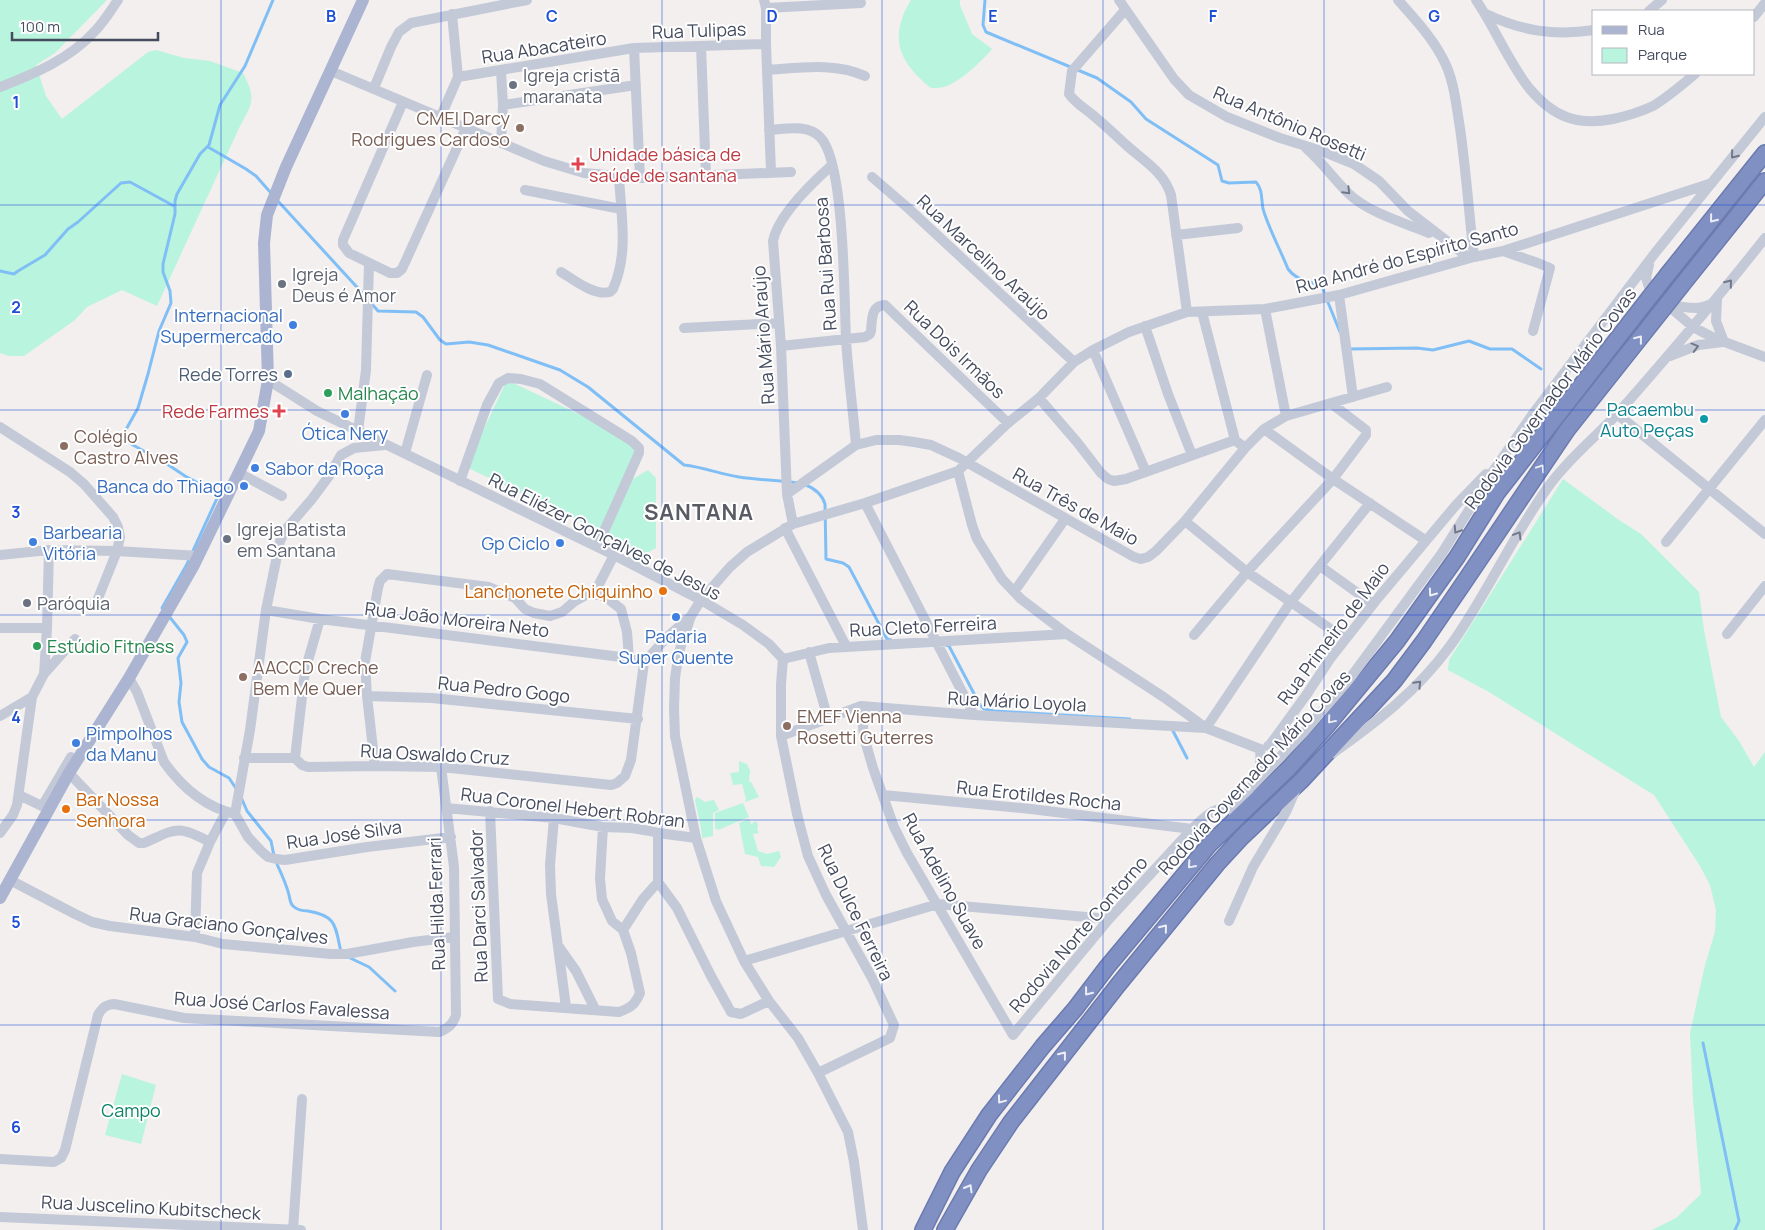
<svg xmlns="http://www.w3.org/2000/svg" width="1765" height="1230" font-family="Manrope,sans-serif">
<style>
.green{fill:#b8f4de}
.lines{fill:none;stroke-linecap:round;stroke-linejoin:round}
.stream{stroke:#80bff6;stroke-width:3}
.highway-casing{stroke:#6c7baf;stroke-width:18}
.minor{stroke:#c4c9d8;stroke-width:10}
.major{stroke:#abb5d1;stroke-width:12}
.highway{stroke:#8190c3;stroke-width:15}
.highway-bridge-casing{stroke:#6c7baf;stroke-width:18;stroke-linecap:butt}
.highway-bridge{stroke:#8190c3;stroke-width:15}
.oneway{stroke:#717889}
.oneway2{stroke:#eceef6}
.grid{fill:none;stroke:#1d4ed8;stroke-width:1;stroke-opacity:0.55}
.worship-dot{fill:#6b7280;stroke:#fff;stroke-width:2}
.education-dot{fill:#8d6e63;stroke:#fff;stroke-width:2}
.health-dot{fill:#e0444e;stroke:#fff;stroke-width:2}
.shop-dot{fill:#3f7fe0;stroke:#fff;stroke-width:2}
.service-dot{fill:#5c6f8a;stroke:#fff;stroke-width:2}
.leisure-dot{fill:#2e9e5b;stroke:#fff;stroke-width:2}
.culture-dot{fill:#0f9aa8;stroke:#fff;stroke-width:2}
.food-dot{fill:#e8710a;stroke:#fff;stroke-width:2}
.labels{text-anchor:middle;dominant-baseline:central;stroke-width:4;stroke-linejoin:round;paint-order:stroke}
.street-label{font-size:18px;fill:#454c5e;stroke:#fff}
.worship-label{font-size:18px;fill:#5b616d;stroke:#fff;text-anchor:start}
.education-label{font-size:18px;fill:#785e54;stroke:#fff;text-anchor:start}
.health-label{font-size:18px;fill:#be3a42;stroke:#fff;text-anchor:start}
.shop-label{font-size:18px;fill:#366cbe;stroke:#fff;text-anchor:end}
.service-label{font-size:18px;fill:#4e5e75;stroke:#fff;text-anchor:end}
.leisure-label{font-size:18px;fill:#27864d;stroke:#fff;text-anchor:start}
.culture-label{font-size:18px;fill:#0d838f;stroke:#fff;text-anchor:end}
.food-label{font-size:18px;fill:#c56008;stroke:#fff;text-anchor:end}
.park-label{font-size:18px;fill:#0d8366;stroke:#fff}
.district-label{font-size:22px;font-weight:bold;letter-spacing:1px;fill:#5a5c65;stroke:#fff}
.grid-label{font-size:16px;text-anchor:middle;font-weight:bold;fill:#1d4ed8;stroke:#fff;stroke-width:4;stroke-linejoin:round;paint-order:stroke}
</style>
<rect width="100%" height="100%" fill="#f2efee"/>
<!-- green -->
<path class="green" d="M0,0H107L55,53L36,65L46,96L62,119L148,52L156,50L184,58L210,61L243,73C256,98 253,103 240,126L157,306L122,290L87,307L75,320L24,356H9L0,353Z
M911,0H960V5L972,34L992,49C982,61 959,83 944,87C940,88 935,88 931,88C899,62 888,38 911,0Z
M507,380L642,444L601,531L466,467Z
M648,470L656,478V548L641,556L607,532L631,480Z
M1563,479L1619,520L1641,534L1699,592L1704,630L1721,717L1739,741L1754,767L1765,752V1230H1652L1676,1218L1701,1194L1693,1099L1690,1033L1705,965L1715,932L1716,910L1710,885L1700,866L1654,795L1489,692L1448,670L1449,660Z
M739,761L747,764L750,771L749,781L751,782L759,797L745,802L746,799L742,784L733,785L730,773L739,772Z
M697,797L705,802L714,800L719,810L713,813V836L702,838L701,828L695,800Z
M743,803L749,817L718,830L715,828V813Z
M749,819L751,824L756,821L758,825L757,830L759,833L753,834L758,851L767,854L779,851L781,857L774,867L761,866L758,857L745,854L739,823Z
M122,1074L156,1085L141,1144L105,1135Z"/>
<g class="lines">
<!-- stream -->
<path class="stream" d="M985,0L983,25L986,32L1097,78L1131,102L1146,119L1218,165L1222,181L1229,183L1256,182C1263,190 1261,199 1263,209C1269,229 1280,249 1288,269C1297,281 1309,281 1322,286L1325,295
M208,147L246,169L256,176L271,193
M277,200L366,297
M0,271L14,274L18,271L45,255L68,229L78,222L121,183L130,182L174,206
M1327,300L1340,332
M371,303L378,311L416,312L423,317L440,340L446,344L469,342L488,345L560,370L588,387L684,465C703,467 720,474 739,477C758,480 778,480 798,483
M1349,349L1417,348L1433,350L1469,341L1490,349H1512L1541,369
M804,484C814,488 822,494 825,504L826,559L843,563L849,567L887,639L891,640
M164,610L162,608L186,566L219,494L185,476L167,464L133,445L126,440L123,435L138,408L148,374L159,331L171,303L170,291L163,272V264L175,214V201L177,194L200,154L209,145L220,105L245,66L273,0
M168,615L184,635L187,642L178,658L181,683L179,702L182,722L202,759L209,767L229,778L237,790
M946,645L949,646L980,705L984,709L994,711L1130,719
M1172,729L1187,758
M241,797L247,811L271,841L274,856
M276,862C281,873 286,883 289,895C290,899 290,903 293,906C297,910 302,911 308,911C338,916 335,927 341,952
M348,957L369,967L395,991
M1703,1043L1739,1221L1735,1230"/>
<defs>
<path id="highway" d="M1668,274L1765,153
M1682,285L1765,181
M923,1230L952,1172L989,1115L1043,1046L1075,1009L1107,967L1209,845L1289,768L1326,727L1397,641L1457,557L1497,493L1649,298
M945,1230L979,1170L1011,1122L1118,985L1217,864L1242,837L1301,781L1394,681L1424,641L1465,581L1567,430L1663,309"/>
</defs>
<!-- highway casing -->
<use href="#highway" class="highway-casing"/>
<!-- minor -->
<path class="minor" d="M764,0L766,8V44L771,172
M1119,0L1174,79L1189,95L1227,117L1280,138L1322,151L1354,164L1379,181L1408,211L1469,258
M1398,0C1414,18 1431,36 1442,57C1454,78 1456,104 1460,128C1466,170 1469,214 1474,257
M1476,0C1495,28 1508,61 1529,88C1553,117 1577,126 1613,119C1627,116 1640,112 1653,106C1668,97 1682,85 1695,74
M766,8L861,3
M1125,10L1072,71L1069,94C1075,103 1086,109 1095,117C1105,125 1114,134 1124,143C1141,159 1164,171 1171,195L1187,312
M1649,11L1662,0
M1486,14C1522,31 1554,36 1594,30
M1754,17L1765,3
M701,46L706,176
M634,48L640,178
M767,70C799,68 835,62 865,76
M331,71L544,161L584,173L640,178L791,172
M458,77L634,48L766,44
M0,87C34,74 70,59 95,31C104,22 111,10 118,0
M374,88L391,47L399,32L411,23L527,0
M403,102L343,240V245L349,253L390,273H397L402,269L466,128
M503,105L636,85
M441,116L458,77L452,14
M769,130C786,129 807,124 820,137C845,161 844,300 846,339C848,374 853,410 856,445
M501,142L503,105L501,71
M1306,148C1322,162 1334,179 1348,193C1367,212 1404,223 1429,233
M872,177L908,208L1074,362
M525,190L621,209
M1176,235L1238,228
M1503,251L1538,263L1550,268L1533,331
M1649,265L1646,278L1650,290L1693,327L1714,338L1765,357
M561,272C574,280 594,296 610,292L613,289C629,253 621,215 619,177
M1339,295L1353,397
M1717,300L1716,321L1724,342
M1669,304C1684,307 1697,311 1711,304
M1265,309L1286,416
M1202,312L1235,440
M1145,326L1168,394L1192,455
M684,328L779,323
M781,346L865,337L870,334L871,331C872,320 871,305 885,305L1008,423
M1093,350L1146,472
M1670,356L1698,345L1723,342
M268,380L317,411L614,555L701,600L743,625L769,644L783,659
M1039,398L1077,442L1101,473L1108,479L1114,481L1126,479L1235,440L1245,448L1264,429L1286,416L1387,387
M1617,414L1765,534
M0,427L70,472L84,484L113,517L118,527L120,537L117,551L95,606
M1264,429L1333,479L1425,540
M358,431L366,370L369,263
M405,453L427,375
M958,471L972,525L977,539L1002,579L1021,599L1067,634L1165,698L1206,728L1260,749
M239,473L282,496
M460,481L487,405L499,383L508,378L521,379L540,384L632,441L639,448V453L597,547
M787,494L856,445L876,440H899L914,442L931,445L959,458L1134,557L1141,559L1148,557L1156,551L1185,521L1245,448
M865,503L974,715
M1185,521L1247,572L1345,639
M793,524L787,494L781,346L773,241C778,215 813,182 832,165
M785,528L846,646
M1666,542L1765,420
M0,555L49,550L117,551L199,556
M1320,566L1373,604
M1014,592L1065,519
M594,594L614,555
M266,610L320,619L629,658L644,663
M0,628H47
M1727,634L1765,586
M1194,635L1247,572L1333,479L1366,435V430L1332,404
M809,652L828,719
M783,659L781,684V736L797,814L808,856L826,895L872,978L894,1025L890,1038L818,1073
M783,659L829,648L1067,634
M44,674L47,628L49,550
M129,678L137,692L164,762C181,786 205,807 235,814L248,837L261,851L268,857L276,859L285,860L367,847L451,837
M367,696L432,698L638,719
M861,706L864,737L873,768L894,827L907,853L1013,1035L1109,919L1192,829C1210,812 1213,807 1239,807
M0,716L32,697
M1206,728L1290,603L1370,503
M781,736L861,706L974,715L1206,728
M1268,746L1301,734
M1269,746L1307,694L1330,659L1378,598L1456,505L1486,474
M1333,753C1378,721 1417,691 1450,646C1487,595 1513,534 1551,483C1571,456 1597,436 1619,412C1669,355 1718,298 1765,238
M244,758H295L302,765L308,767L375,766L441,767L611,785L617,783L625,776L631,760L644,663L666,638L690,617
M295,758L305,671L320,619
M375,766L367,696L365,662L378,588L380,581L387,574L489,587L515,598L525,609L534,613L550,616L562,612L575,601L586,595H600L607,598L621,609L627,632L629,658
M69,773L128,835L139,843H144C176,829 177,824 210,842
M1256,779C1261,769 1261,760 1260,749
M19,795L48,809
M883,795L1031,809L1192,829
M44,803L71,757
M446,808L554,818L603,827L632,828L650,831L658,833L696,838
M490,811L498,999L510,1004L619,1012C630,1008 635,1005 640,993L631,953L623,930L612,921L602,899L600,879L603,827
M235,814L250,730L266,610L280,541L287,528L312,499L329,476L341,455L354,448L385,445
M1234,815L1250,788L1304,732L1348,681L1442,553L1494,470L1532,415L1655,253L1765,117
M554,818L550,865L551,894L566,1007
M0,833L13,815L17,805L32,697L44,674L75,639
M10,880L75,914L92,922L110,926L195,937L223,944L331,954H347L413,942L454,937
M658,882L677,908L711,976L731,1012L741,1014L769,1001
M1229,921L1253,867L1286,812L1296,789
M623,930L643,899L658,882V833
M195,937L197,873L210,842L226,812
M559,947L576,971L595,1009
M744,961L938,904L1109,919
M0,1159L54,1162L61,1158L65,1150L98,1015C102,1008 105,1005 114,1004L184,1018L439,1032C449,1028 453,1024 456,1015L454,867L441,767
M0,1217L301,1230
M293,1230L302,1099
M863,1230L854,1162L848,1132L818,1073L798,1038L769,1001L744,961L716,901L696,838L675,736L674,709L675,678L679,652L691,616L701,600L730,567L747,552L793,524L865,503L958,471L1008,423L1039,398L1074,362L1093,350L1129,332L1187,312L1265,309L1339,295L1474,257L1503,251L1712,183"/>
<!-- major -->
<path class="major" d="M0,898L69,773L129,678L194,565L259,431L268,380L264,243L267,215L286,167L363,0"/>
<!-- highway -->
<use href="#highway" class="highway"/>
<defs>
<path id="highway-bridge" d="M1649,298L1668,274
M1663,309L1682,285"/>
</defs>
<!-- highway-bridge casing -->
<use href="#highway-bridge" class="highway-bridge-casing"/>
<!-- highway-bridge -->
<use href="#highway-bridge" class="highway-bridge"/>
</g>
<!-- one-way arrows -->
<defs><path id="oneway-chevron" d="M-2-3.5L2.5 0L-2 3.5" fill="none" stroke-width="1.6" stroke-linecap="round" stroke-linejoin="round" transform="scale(1.25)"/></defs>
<g class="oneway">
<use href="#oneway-chevron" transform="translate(1734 155) rotate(129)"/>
<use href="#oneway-chevron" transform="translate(1347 191) rotate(45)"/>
<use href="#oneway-chevron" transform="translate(1729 283) rotate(-51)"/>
<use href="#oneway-chevron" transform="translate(1695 347) rotate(-15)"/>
<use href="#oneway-chevron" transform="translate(1457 530) rotate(123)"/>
<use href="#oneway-chevron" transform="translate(1518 535) rotate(-59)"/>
<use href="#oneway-chevron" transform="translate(1418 684) rotate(-46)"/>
</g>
<g class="oneway2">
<use href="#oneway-chevron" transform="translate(1713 219) rotate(129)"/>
<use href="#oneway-chevron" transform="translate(1639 339) rotate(-51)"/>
<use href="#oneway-chevron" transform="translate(1541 468) rotate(-56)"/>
<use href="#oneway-chevron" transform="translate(1432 593) rotate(126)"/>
<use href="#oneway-chevron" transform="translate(1331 720) rotate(130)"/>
<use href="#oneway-chevron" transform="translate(1191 865) rotate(131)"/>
<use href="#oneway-chevron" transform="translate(1164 928) rotate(-51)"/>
<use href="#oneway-chevron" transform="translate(1088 992) rotate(128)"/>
<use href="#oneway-chevron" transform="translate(1063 1055) rotate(-52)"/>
<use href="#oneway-chevron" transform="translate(1001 1100) rotate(127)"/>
<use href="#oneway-chevron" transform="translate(969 1188) rotate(-60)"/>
</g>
<!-- grid -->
<path class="grid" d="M221,0V1230M441,0V1230M662,0V1230M882,0V1230M1103,0V1230M1324,0V1230M1544,0V1230M0,205H1765M0,410H1765M0,615H1765M0,820H1765M0,1025H1765"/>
<!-- markers -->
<g class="worship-dot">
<circle cx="513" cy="85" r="5"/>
<circle cx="282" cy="284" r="5"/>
<circle cx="227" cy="539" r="5"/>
<circle cx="27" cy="603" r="5"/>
</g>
<g class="education-dot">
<circle cx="520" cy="128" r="5"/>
<circle cx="64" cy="446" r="5"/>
<circle cx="243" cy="677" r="5"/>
<circle cx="787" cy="726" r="5"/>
</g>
<g class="health-dot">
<path d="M575.5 156.5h5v5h5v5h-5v5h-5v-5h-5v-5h5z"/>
<path d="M276.5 403.5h5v5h5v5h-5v5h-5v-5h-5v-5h5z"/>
</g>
<g class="shop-dot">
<circle cx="293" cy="325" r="5"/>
<circle cx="345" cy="414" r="5"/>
<circle cx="255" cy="468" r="5"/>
<circle cx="244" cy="486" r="5"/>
<circle cx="33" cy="542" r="5"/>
<circle cx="560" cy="543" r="5"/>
<circle cx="676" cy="617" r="5"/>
<circle cx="76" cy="743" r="5"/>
</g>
<circle class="service-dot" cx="288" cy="374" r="5"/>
<g class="leisure-dot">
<circle cx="328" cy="393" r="5"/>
<circle cx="37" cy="646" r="5"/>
</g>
<circle class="culture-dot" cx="1704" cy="419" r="5"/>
<g class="food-dot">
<circle cx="663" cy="591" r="5"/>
<circle cx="66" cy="809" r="5"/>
</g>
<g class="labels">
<!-- street labels -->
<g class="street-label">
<text transform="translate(699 30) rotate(-2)">Rua Tulipas</text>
<text transform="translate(544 47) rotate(-9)">Rua Abacateiro</text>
<text transform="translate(1290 123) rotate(23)">Rua Antônio Rosetti</text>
<text transform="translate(984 257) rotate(43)">Rua Marcelino Araújo</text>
<text transform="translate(1407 257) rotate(-15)">Rua André do Espírito Santo</text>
<text transform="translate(825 264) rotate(-94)">Rua Rui Barbosa</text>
<text transform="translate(763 335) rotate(-94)">Rua Mário Araújo</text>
<text transform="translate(955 349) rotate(44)">Rua Dois Irmãos</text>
<text transform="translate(1550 398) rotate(-53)">Rodovia Governador Mário Covas</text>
<text transform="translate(1076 506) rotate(29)">Rua Três de Maio</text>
<text transform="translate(605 536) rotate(27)">Rua Eliézer Gonçalves de Jesus</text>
<text transform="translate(457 619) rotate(7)">Rua João Moreira Neto</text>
<text transform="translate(923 626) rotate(-3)">Rua Cleto Ferreira</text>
<text transform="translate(1333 633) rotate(-53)">Rua Primeiro de Maio</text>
<text transform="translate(504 689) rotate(6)">Rua Pedro Gogo</text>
<text transform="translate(1017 701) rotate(3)">Rua Mário Loyola</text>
<text transform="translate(435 754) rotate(3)">Rua Oswaldo Cruz</text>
<text transform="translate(1254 772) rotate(-47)">Rodovia Governador Mário Covas</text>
<text transform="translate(1039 795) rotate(6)">Rua Erotildes Rocha</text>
<text transform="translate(573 807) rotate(7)">Rua Coronel Hebert Robran</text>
<text transform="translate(344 834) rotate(-8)">Rua José Silva</text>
<text transform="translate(945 881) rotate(61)">Rua Adelino Suave</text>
<text transform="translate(436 904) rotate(-92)">Rua Hilda Ferrari</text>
<text transform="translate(478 906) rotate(-92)">Rua Darci Salvador</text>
<text transform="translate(856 912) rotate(64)">Rua Dulce Ferreira</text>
<text transform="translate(229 925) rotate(7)">Rua Graciano Gonçalves</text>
<text transform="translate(1078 934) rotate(-49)">Rodovia Norte Contorno</text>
<text transform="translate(282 1005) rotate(4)">Rua José Carlos Favalessa</text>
<text transform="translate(151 1207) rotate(3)">Rua Juscelino Kubitscheck</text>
</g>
<!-- worship labels -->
<g class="worship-label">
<text x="523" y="75">Igreja cristã<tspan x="523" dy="21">maranata</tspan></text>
<text x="292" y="274">Igreja<tspan x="292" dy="21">Deus é Amor</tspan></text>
<text x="237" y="529">Igreja Batista<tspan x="237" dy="21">em Santana</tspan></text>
<text x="37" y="603">Paróquia</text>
</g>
<!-- education labels -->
<g class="education-label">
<text x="510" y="118" text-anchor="end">CMEI Darcy<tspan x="510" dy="21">Rodrigues Cardoso</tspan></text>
<text x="74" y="436">Colégio<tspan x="74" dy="21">Castro Alves</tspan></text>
<text x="253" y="667">AACCD Creche<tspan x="253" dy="21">Bem Me Quer</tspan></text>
<text x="797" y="716">EMEF Vienna<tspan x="797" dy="21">Rosetti Guterres</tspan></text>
</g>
<!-- health labels -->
<g class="health-label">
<text x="589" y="154">Unidade básica de<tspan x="589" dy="21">saúde de santana</tspan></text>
<text x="269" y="411" text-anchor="end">Rede Farmes</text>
</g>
<!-- shop labels -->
<g class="shop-label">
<text x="283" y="315">Internacional<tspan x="283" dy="21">Supermercado</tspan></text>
<text x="345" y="433" text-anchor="middle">Ótica Nery</text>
<text x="265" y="468" text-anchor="start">Sabor da Roça</text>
<text x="234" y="486">Banca do Thiago</text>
<text x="43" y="532" text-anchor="start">Barbearia<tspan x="43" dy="21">Vitória</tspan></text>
<text x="550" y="543">Gp Ciclo</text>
<text x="676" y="636" text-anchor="middle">Padaria<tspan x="676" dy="21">Super Quente</tspan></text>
<text x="86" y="733" text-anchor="start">Pimpolhos<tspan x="86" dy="21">da Manu</tspan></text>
</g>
<!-- service labels -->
<g class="service-label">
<text x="278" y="374">Rede Torres</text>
</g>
<!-- leisure labels -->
<g class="leisure-label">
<text x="338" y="393">Malhação</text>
<text x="47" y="646">Estúdio Fitness</text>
</g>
<!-- culture labels -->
<g class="culture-label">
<text x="1694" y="409">Pacaembu<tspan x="1694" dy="21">Auto Peças</tspan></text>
</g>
<!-- food labels -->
<g class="food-label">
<text x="653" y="591">Lanchonete Chiquinho</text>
<text x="76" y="799" text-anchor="start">Bar Nossa<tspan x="76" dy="21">Senhora</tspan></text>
</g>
<!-- park labels -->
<g class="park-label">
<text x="131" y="1110">Campo</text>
</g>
<!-- district labels -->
<g class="district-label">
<text x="699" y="512">SANTANA</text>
</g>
</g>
<g class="grid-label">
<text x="331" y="22">B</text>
<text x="552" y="22">C</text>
<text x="772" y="22">D</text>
<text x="993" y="22">E</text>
<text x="1213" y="22">F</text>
<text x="1434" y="22">G</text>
<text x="16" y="108">1</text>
<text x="16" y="313">2</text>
<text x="16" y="518">3</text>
<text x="16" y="723">4</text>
<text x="16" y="928">5</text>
<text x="16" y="1133">6</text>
</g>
<!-- legend -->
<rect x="1592" y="10" width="162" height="65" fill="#ffffff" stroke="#b5b7bf"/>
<rect x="1602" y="26" width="25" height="8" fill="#abb5d1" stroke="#b5b7bf"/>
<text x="1638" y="35" font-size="15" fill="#454c5e">Rua</text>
<rect x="1602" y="48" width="25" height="15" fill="#b8f4de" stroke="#b5b7bf"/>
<text x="1638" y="60" font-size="15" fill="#454c5e">Parque</text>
<!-- scale -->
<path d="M12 32v8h146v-8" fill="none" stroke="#454c5e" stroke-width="2.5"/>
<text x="20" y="32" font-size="15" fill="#454c5e" stroke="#ffffff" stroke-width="4" paint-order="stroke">100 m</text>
</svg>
